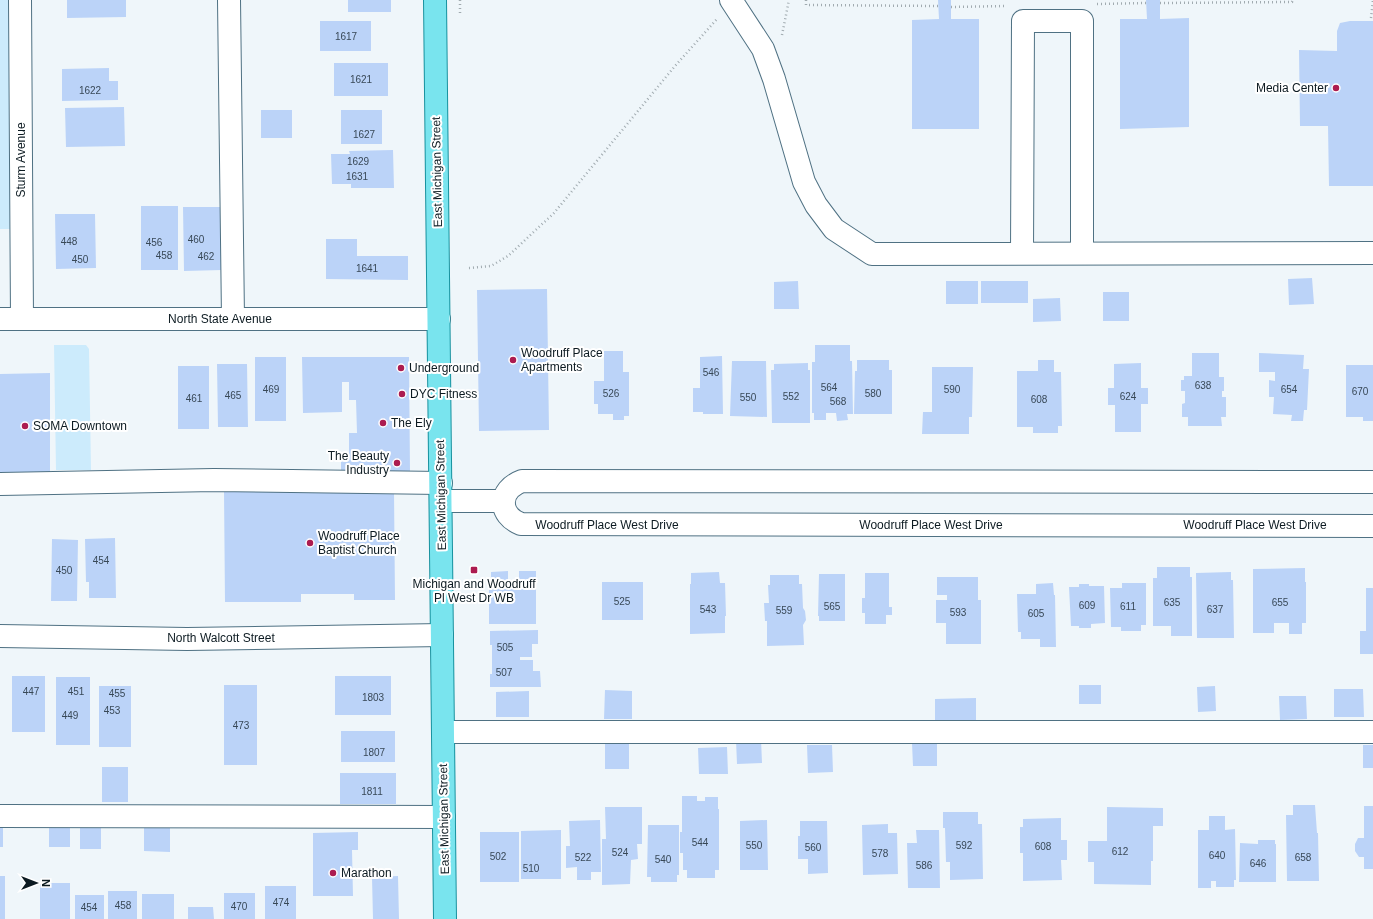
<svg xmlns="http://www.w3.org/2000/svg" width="1373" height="919" font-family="Helvetica,sans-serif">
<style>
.green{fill:#ccebfc}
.building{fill:#bbd3f8}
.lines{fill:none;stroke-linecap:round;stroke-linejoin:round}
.minor-casing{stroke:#4f7183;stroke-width:24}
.major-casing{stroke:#18929f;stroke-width:24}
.path{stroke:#a1abb0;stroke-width:2.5;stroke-dasharray:1 3;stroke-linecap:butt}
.minor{stroke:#fff;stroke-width:22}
.major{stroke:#79e4ee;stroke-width:22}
.poi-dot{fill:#ac1b50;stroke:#fff;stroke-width:1.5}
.labels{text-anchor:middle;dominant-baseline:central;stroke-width:4;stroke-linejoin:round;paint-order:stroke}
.number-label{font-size:10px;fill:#384857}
.poi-label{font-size:12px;fill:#0c1a21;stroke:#fff;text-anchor:start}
.street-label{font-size:12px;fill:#0c1a21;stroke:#fff}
</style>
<rect width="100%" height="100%" fill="#eff6fa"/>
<!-- green -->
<path class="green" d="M0,0H9L11,229H0Z
M54,345H86L89,349L91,470H56Z"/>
<!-- building -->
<path class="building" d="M67,0H126V17L67,18Z
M348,0H391V12H348Z
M938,0H951V19H979V129H912V20L939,19Z
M1146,0H1160V19L1189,18V127L1120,129V19H1147Z
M320,21H371V51H320Z
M1350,21H1373V186H1329L1328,126H1300L1299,50L1337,51V31L1340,23Z
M334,63H388V96H334Z
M109,68V81H118V100L62,101V69Z
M124,107L125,146L66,147L65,108Z
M261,110H292V138H261Z
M341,110H382V144H341Z
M393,150L394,188H351V184H332L331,154H350L349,151Z
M141,206H178V270H141Z
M183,207H221L222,270L184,271Z
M55,214H95L96,268L56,269Z
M326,239H357V256H408V280L326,279Z
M1312,278L1314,304L1289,305L1288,279Z
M798,281L799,309H774V282Z
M946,281H978V304H946Z
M981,281H1028V303H981Z
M547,289L549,430L479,431L477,290Z
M1103,292H1129V321H1103Z
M1060,298L1061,321L1033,322V299Z
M815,345H850V361H852L853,414H847L848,420L837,421L836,413H826V420H814V413H812V362H815Z
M604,351H623V372H629V416H624V420H613V414H598V404H594V381H604Z
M1192,353H1219V377H1224V391H1222V397H1226V417H1221L1222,426H1188V417H1182V404L1185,403V391H1181V380H1184V376H1192Z
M1259,353L1304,355L1303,369H1309L1307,410H1304L1303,421H1291L1292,415L1273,414L1274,397H1269V380L1275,381V372H1259Z
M722,356L723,414H703V412H693V388H700V357Z
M255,357H286V421H255Z
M302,357H409L410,473L341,474V453H349V433H357L356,400H349V382H342V412L303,413Z
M857,360H889V370H892V414H854L855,371H857Z
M1038,360H1054V372H1061L1062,426H1058V433H1033V427H1017V371H1038Z
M732,361H766L767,417L730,416Z
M808,363V370H810V423H772L771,370H774V364Z
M1141,363V388H1148V404H1141V432H1115V405H1108V388H1114V364Z
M217,364H247L248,427H218Z
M1346,365H1373V421H1363V417H1346Z
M178,366H209V429H178Z
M932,367H973L972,417H969V434H922L923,412H932Z
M50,373V478H0V374Z
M224,491H394L395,600H354V594H301V602H225Z
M115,538L116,598H89V582H86L85,539Z
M52,539L78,540L77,601H51Z
M1157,567H1190V577H1192V636H1171V626H1153V578H1157Z
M1305,568V582H1306V623H1302V634H1289V623H1274V633H1253V569Z
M508,571V580H519V571H536V624H489V582H491V572Z
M719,572L720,583H725L726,616H725V633L690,634V584H691V573Z
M1231,572V580H1233L1234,638H1197L1196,573Z
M865,573H889V607H892V615H886V624H865V613H862V598H865Z
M819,574H845V621H819V616H818Z
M770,575H799V584H802L803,608L805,611L806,620L803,625L804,645L767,646V621H765L764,603H769L768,585H770Z
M937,577H978V600H981V644H946V623H936V600H947V595H937Z
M602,582H643V620H602Z
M1053,583L1054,595H1055L1056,647H1040V639H1021V632H1018L1017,594H1036V584Z
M1122,583H1146V625H1141V631H1121V627H1111L1110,588H1122Z
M1079,584H1089V586H1104L1105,623L1091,624V628H1079V626H1071L1069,587H1079Z
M1366,588H1373V654H1360V631H1366Z
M538,630V644H532V657H520V660H533V671H540L541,687H490V674H492V645H490V631Z
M12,676H45V732H12Z
M335,676H391V715H335Z
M56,677H90V745H56Z
M224,685H257V765H224Z
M1079,685H1101V704H1079Z
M99,686H131V747H99Z
M1215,686L1216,711L1198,712L1197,687Z
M1334,689H1363L1364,717H1334Z
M605,690L632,691V719H604Z
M529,691V717H496V692Z
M1279,696H1306L1307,719L1280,720Z
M976,698V724H935V699Z
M341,731H395V762H341Z
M761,739L762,763L737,764L736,740Z
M912,743H937V766H913Z
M605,744H629V769H605Z
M807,745H832L833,772L808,773Z
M1363,745H1373V768H1363Z
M727,747L728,774H699L698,748Z
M102,767H128V802H102Z
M340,773H396V804H340Z
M682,796H697V801H705V797H718V809H719V870H715V878H687V870H683V853H680V832H682Z
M1293,805H1315L1317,833H1318L1319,881H1287L1286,815H1293Z
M1364,806H1373V869H1364V857H1359L1355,851V844L1358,838H1364Z
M605,807H642V844H637L638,859L631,860L630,884L602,885V839H606Z
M1107,807L1163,808V826H1153V861H1151V885L1094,884V862H1088V841H1107Z
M943,812H978V824H982L983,879L950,880V862H946L945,828H943Z
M1209,816H1225V830L1235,829L1236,880H1234V887H1216V881H1211V888H1198V830H1209Z
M1061,818V840H1067V860H1061L1062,880L1023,881V853H1020V827H1023V819Z
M600,820L601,872H591V880H577V867L566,868V846H570L569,821Z
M767,820L768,870H740V821Z
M800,821H827L828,873L808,874V859H798V836H800Z
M0,824H3V847H0Z
M888,824V833H897L898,874L863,875L862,825Z
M648,825H679V875H677V882H651V877H647Z
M49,826H70V847H49Z
M80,826H101V849H80Z
M144,827L170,828V852L144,851Z
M561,830V879H521V831Z
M916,830H939L940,888H908L907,843H917Z
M358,832V850H352L353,896H313V833Z
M480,832H519V882H480Z
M1258,840H1275V844H1276V882H1239L1240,843L1258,844Z
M0,876H5V919H0Z
M398,876L399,919H373L372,877Z
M40,883H70V919H40Z
M265,886H296V919H265Z
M108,891H137V919H108Z
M224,893H255V919H224Z
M142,894H174V919H142Z
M75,895H104V919H75Z
M188,907H213L214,919H188Z"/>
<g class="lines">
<defs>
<path id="minor" d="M20,0L22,319
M229,0L233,319
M731,0L763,49L774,79L804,182L816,205L834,229L872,254L1373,253
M1022,253L1023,21H1082V253
M0,319H439
M1373,482L522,481C498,490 498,515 521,524L1373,526
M0,484L214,480L441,483
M441,501H504
M0,636L187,639L442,635
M443,732H1373
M0,816L444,817"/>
<path id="major" d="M435,0L445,919"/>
</defs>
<!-- minor casing -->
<use href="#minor" class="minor-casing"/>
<!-- major casing -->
<use href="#major" class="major-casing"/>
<!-- path -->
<path class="path" d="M460,0V15
M806,0V5L938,6
M1160,3L1292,2L1293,0
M1097,4L1146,3
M951,7L1006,6
M1371,18L1373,0
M782,35L789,0
M469,268L491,266L508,256L554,213L675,66L717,19"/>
<!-- minor -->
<use href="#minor" class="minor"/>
<!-- major -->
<use href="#major" class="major"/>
</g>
<!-- markers -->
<g class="poi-dot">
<circle cx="1336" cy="88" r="4"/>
<circle cx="513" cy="360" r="4"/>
<circle cx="401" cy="368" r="4"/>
<circle cx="402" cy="394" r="4"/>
<circle cx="383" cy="423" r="4"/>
<circle cx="25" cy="426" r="4"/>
<circle cx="397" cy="463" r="4"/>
<circle cx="310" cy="543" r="4"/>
<rect x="470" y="566" width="8" height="8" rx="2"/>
<circle cx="333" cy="873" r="4"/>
</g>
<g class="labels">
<!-- number labels -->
<g class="number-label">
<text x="346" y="36">1617</text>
<text x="361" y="79">1621</text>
<text x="90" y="90">1622</text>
<text x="364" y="134">1627</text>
<text x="358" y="161">1629</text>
<text x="357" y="176">1631</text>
<text x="196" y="239">460</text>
<text x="69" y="241">448</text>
<text x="154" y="242">456</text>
<text x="164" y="255">458</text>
<text x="206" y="256">462</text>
<text x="80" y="259">450</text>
<text x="367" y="268">1641</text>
<text x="711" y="372">546</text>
<text x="1203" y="385">638</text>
<text x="829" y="387">564</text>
<text x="271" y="389">469</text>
<text x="952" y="389">590</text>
<text x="1289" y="389">654</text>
<text x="1360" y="391">670</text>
<text x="611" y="393">526</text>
<text x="873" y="393">580</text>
<text x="233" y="395">465</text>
<text x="791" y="396">552</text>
<text x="1128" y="396">624</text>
<text x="748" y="397">550</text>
<text x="194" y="398">461</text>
<text x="1039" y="399">608</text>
<text x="838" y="401">568</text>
<text x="101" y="560">454</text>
<text x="64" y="570">450</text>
<text x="622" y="601">525</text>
<text x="1172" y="602">635</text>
<text x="1280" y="602">655</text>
<text x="1087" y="605">609</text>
<text x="832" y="606">565</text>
<text x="1128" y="606">611</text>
<text x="708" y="609">543</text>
<text x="1215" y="609">637</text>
<text x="784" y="610">559</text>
<text x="958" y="612">593</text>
<text x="1036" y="613">605</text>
<text x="505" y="647">505</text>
<text x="504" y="672">507</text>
<text x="31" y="691">447</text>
<text x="76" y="691">451</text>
<text x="117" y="693">455</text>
<text x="373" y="697">1803</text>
<text x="112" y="710">453</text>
<text x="70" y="715">449</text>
<text x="241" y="725">473</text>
<text x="374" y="752">1807</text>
<text x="372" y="791">1811</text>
<text x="700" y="842">544</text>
<text x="754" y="845">550</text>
<text x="964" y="845">592</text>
<text x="1043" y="846">608</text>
<text x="813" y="847">560</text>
<text x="1120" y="851">612</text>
<text x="620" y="852">524</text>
<text x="880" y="853">578</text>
<text x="1217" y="855">640</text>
<text x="498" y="856">502</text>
<text x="583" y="857">522</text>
<text x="1303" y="857">658</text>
<text x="663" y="859">540</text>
<text x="1258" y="863">646</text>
<text x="924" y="865">586</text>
<text x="531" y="868">510</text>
<text x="281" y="902">474</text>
<text x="123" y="905">458</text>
<text x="239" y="906">470</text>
<text x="89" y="907">454</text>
</g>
<!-- poi labels -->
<g class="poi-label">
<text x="1328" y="88" text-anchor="end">Media Center</text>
<text x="521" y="353">Woodruff Place<tspan x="521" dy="14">Apartments</tspan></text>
<text x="409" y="368">Underground</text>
<text x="410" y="394">DYC Fitness</text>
<text x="391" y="423">The Ely</text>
<text x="33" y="426">SOMA Downtown</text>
<text x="389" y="456" text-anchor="end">The Beauty<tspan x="389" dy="14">Industry</tspan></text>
<text x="318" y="536">Woodruff Place<tspan x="318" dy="14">Baptist Church</tspan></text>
<text x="474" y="584" text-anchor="middle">Michigan and Woodruff<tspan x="474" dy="14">Pl West Dr WB</tspan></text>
<text x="341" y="873">Marathon</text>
</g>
<!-- street labels -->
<g class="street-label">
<text transform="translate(21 160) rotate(-90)">Sturm Avenue</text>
<text transform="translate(437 172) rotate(-91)">East Michigan Street</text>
<text x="220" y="319">North State Avenue</text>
<text transform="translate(441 495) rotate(-91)">East Michigan Street</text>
<text x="607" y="525">Woodruff Place West Drive</text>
<text x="931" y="525">Woodruff Place West Drive</text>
<text x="1255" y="525">Woodruff Place West Drive</text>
<text x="221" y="638">North Walcott Street</text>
<text transform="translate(444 819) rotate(-91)">East Michigan Street</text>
</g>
</g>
<!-- north arrow -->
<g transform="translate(36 883) rotate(90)" stroke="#ffffff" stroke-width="3" paint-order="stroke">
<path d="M0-3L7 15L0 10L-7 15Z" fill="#0c1a21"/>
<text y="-6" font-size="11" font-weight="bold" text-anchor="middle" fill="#0c1a21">N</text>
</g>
</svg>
